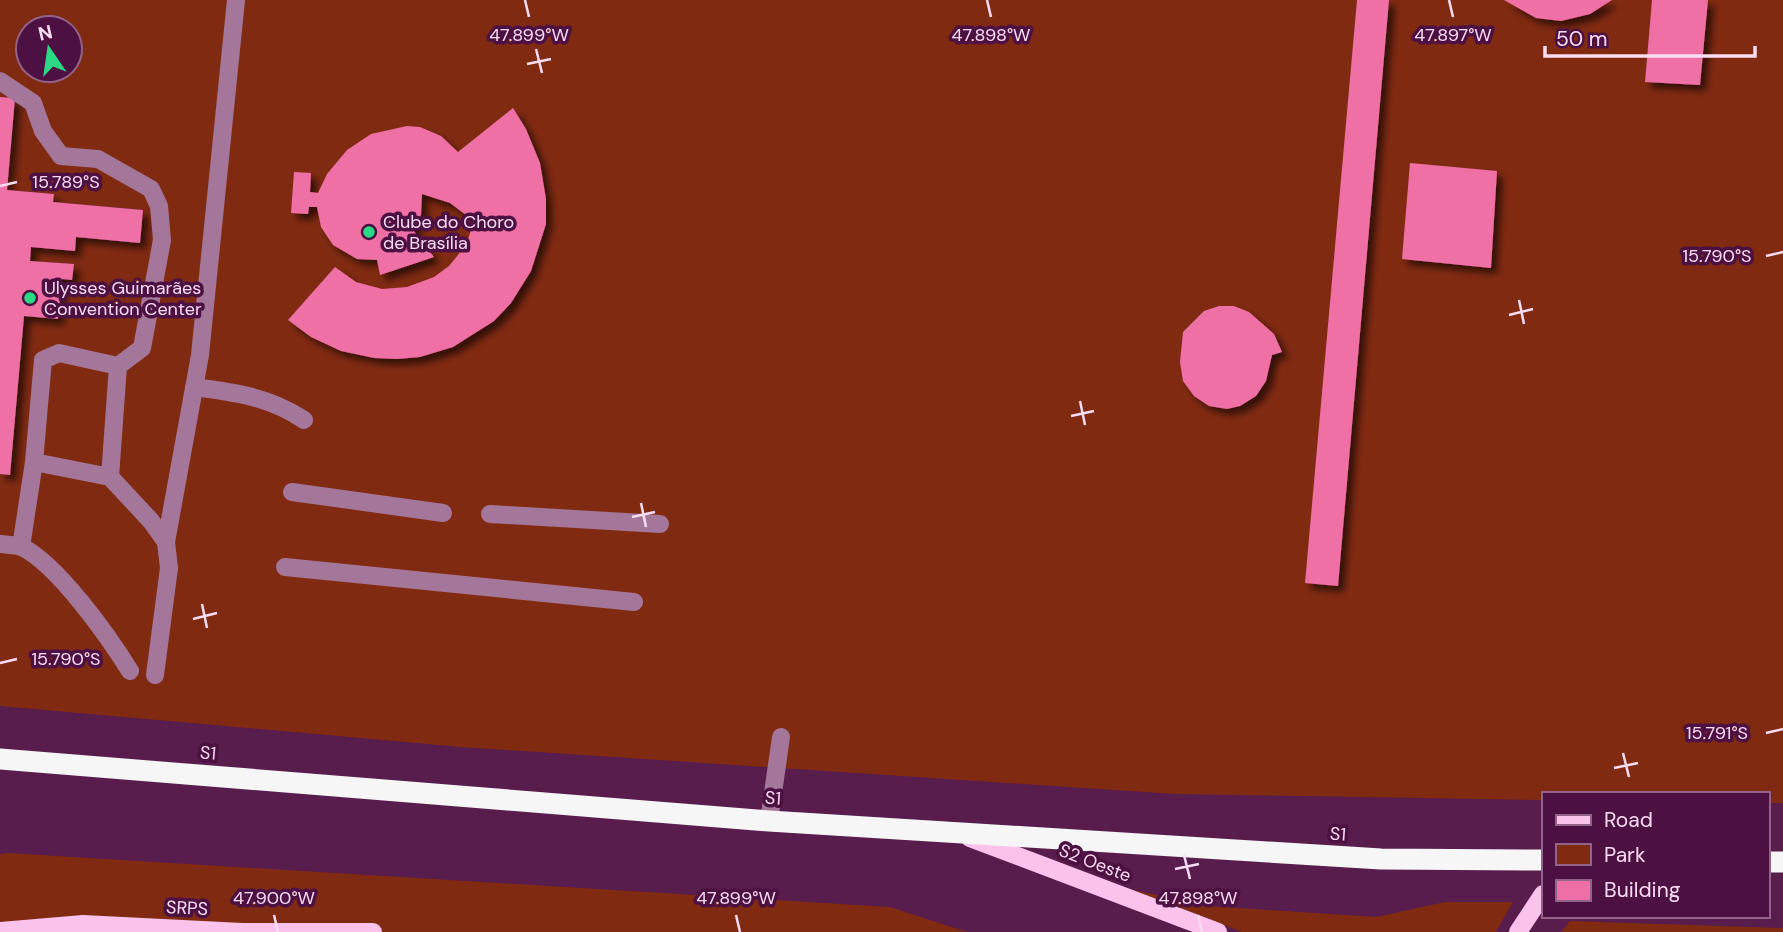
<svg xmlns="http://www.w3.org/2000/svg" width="1783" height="932" font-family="'DM Sans',sans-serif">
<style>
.green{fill:#812a12;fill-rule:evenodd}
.building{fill:#ee6fa5;filter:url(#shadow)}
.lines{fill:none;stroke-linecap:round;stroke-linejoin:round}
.minor{stroke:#a47699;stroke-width:18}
.major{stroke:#fbc2ec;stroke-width:18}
.highway{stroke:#f6f6f6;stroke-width:21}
.ticks{fill:none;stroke:#fbddf3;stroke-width:2.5}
.poi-dot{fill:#2bd884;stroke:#4c1042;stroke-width:2.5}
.labels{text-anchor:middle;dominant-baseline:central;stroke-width:7;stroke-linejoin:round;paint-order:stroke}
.poi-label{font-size:18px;fill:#fbddf3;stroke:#4c1042;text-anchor:start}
.street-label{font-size:18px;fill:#fbddf3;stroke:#4c1042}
.ticks-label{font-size:18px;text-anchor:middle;fill:#fbddf3;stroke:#4c1042;stroke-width:7;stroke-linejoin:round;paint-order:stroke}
</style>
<defs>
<filter id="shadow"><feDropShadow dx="6" dy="6" stdDeviation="3.5" flood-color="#0009"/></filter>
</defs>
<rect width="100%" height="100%" fill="#581c4d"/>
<!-- green -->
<path class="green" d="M0,0H1783V803H1767V794H1543V800L1175,794L461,747L0,706V474L24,316L58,319L62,279L72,280L73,264L30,261L31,247L74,251L76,237L140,243L143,210L53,202V194L7,190L15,99L0,97ZM28,28H70V70H28Z
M8,853L890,907L967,932H0V854Z
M1129,889L1207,906L1376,917L1445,902H1513L1496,932H1242Z
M1570,921L1783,928V932H1561Z"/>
<!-- building -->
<path class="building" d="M1357,0H1389L1338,586L1305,583Z
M1504,0H1612L1590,14L1561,21L1536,18Z
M1652,0H1708L1700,85L1645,82Z
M0,97L15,98L7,190L54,194L53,202L143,210L140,243L76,237L75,251L31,247L30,261L74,264L72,280L62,279L58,319L24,316L10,475L0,474Z
M513,108L526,129L540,163L546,199V224L531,271L511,303L494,321L453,347L420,357L397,359L374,358L341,351L311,337L288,320L335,267L356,282L382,289L407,287L434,277L449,266L466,245L474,221L450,203L422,194L421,215L413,230L434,257L380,275L377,260L357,259L333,245L321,227L317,207H309L308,214L291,213L294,172L311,173L310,192L318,193L327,174L347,150L371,134L407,126L420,127L441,136L458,152Z
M1410,163L1497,171L1491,268L1402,259Z
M1219,306H1234L1249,312L1274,334L1282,352L1272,355L1266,381L1256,396L1240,406L1227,409L1209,406L1194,396L1183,381L1180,362L1183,332L1204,311Z"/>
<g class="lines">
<!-- minor -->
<path class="minor" d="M0,81L33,103L43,131L61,156L98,159L151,189L159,206L162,240L142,348L118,366
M194,387C234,392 270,397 304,420
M110,477L118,366L59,353L43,360L34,462L110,477L151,521L166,542L169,568L155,675
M292,492L443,513
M490,514L660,524
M166,542L200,355L236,0
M0,544C7,545 16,545 22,547C58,565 109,637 130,671
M21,547L34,462
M285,567L634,602
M769,821L781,737"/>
<!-- major -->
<path class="major" d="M970,838L1218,932
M0,931L83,924L242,932H373
M1518,932L1543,894"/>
<!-- highway -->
<path class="highway" d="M0,759L769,821L1381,859L1543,860
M1767,862H1783"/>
</g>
<!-- ticks -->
<path class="ticks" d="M525,0L529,17M987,0L991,17M1449,0L1453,17M536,49L542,73M527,64L551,59M0,186L17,182M1766,256L1783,252M1519,300L1524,324M1509,315L1533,309M1080,401L1085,425M1071,416L1094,411M641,503L646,527M632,517L655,512M202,604L207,628M193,619L217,613M0,663L17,659M1766,733L1783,729M1623,753L1629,777M1614,768L1638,763M1184,855L1190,879M1175,869L1199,864M274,915L278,932M736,915L740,932M1198,915L1202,932"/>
<!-- markers -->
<g class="poi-dot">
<circle cx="369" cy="232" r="7"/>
<circle cx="30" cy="298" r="7"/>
</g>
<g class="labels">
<!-- poi labels -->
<g class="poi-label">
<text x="383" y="222">Clube do Choro<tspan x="383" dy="21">de Brasília</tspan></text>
<text x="44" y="288">Ulysses Guimarães<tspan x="44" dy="21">Convention Center</tspan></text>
</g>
<!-- street labels -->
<g class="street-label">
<text transform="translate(208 753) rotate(5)">S1</text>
<text transform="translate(773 798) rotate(4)">S1</text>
<text transform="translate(1338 834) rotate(4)">S1</text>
<text transform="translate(1095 863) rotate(21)">S2 Oeste</text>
<text transform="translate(187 908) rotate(3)">SRPS</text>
</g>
</g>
<g class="ticks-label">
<text x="529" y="41">47.899°W</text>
<text x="991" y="41">47.898°W</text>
<text x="1453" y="41">47.897°W</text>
<text x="66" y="188">15.789°S</text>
<text x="1717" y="262">15.790°S</text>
<text x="66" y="665">15.790°S</text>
<text x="1717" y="739">15.791°S</text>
<text x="274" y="904">47.900°W</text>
<text x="736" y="904">47.899°W</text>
<text x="1198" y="904">47.898°W</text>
</g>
<!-- legend -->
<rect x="1542" y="792" width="228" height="126" fill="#4c1042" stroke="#926289" stroke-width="2"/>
<rect x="1556" y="815" width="35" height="10" fill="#fbc2ec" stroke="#926289" stroke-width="2"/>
<text x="1604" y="827" font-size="21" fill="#fbddf3">Road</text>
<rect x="1556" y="844" width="35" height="21" fill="#812a12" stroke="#926289" stroke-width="2"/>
<text x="1604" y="862" font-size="21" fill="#fbddf3">Park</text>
<rect x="1556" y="880" width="35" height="21" fill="#ee6fa5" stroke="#926289" stroke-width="2"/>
<text x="1604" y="897" font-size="21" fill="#fbddf3">Building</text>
<!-- north arrow -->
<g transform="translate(49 49) rotate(347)"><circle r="33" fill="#4c1042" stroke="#926289" stroke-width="2"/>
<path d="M0-5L12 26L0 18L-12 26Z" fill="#2bd884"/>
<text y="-10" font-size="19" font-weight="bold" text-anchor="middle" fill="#fbddf3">N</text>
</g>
<!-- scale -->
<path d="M1545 46v10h210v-10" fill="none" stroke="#fbddf3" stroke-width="3.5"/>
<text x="1556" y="46" font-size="21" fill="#fbddf3" stroke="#4c1042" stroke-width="5" paint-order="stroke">50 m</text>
</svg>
